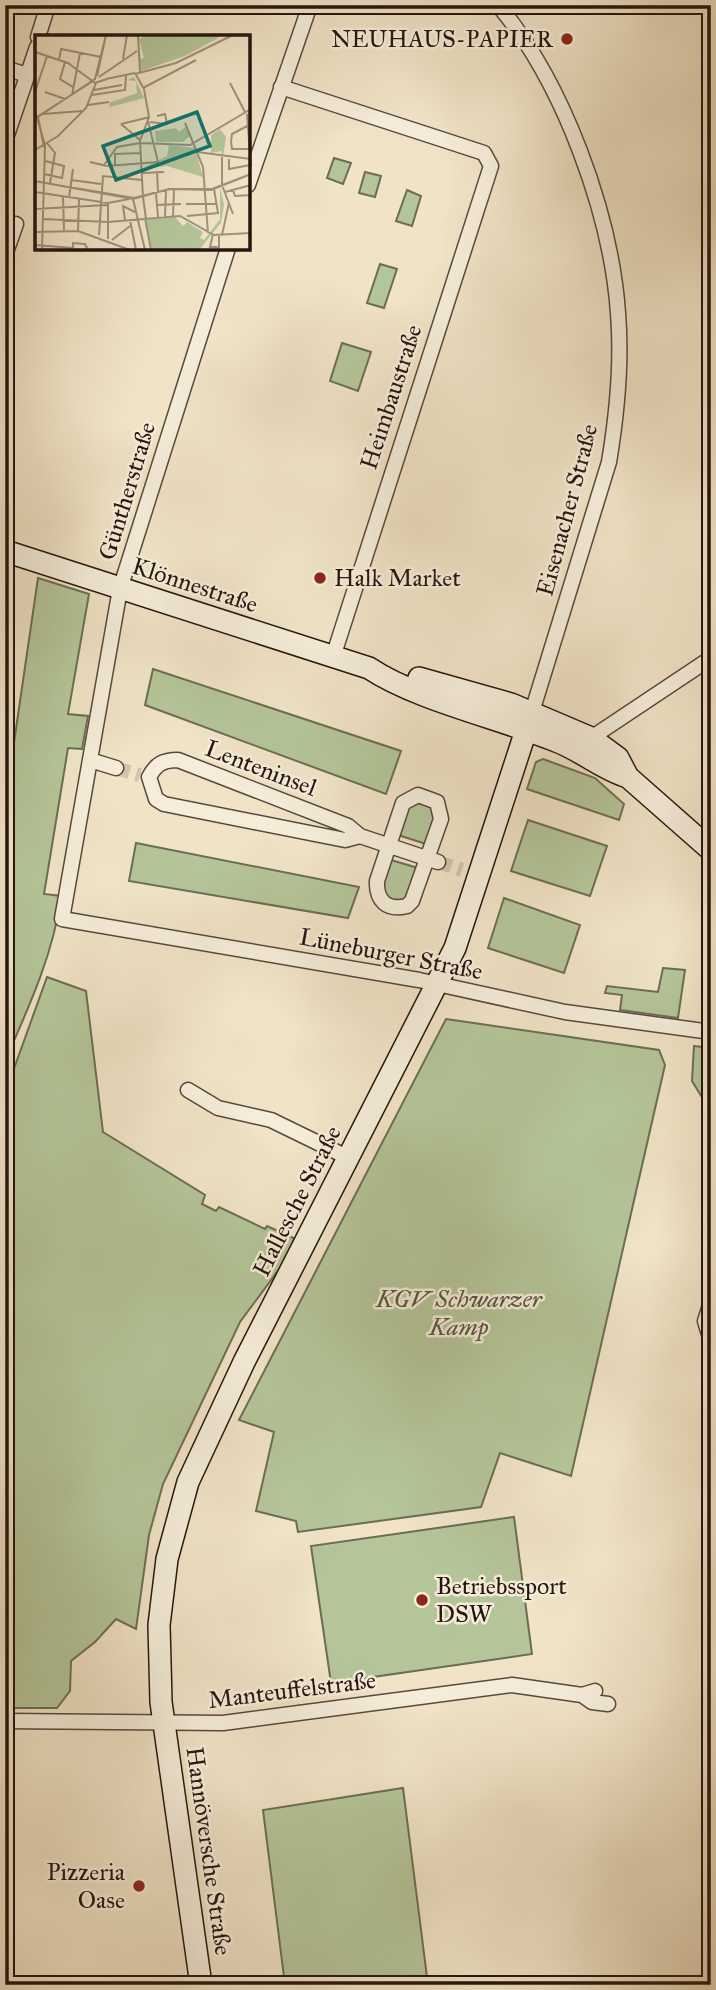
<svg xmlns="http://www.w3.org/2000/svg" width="716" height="1990" font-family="'IM FELL Great Primer',serif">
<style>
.green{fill:#b4c599;stroke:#6c6d54;stroke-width:2}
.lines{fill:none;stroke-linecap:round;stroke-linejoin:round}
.street-tunnel{stroke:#d2c4ab;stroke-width:14;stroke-dasharray:14 7;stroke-linecap:butt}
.street-casing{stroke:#58483d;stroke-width:17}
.secondary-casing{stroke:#25150f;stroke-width:24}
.street{stroke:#f5edda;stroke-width:14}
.secondary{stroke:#f5edda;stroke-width:21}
.poi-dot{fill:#8f2418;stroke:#f5edda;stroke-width:2.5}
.labels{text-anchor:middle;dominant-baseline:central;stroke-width:5;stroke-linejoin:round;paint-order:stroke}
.poi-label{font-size:24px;fill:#25150f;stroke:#f5edda;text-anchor:end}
.street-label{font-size:24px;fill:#25150f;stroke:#f5edda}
.park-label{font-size:24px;font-style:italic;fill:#57533f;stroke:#f5edda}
.inset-road{fill:none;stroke:#9f917d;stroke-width:2}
.view{fill:#0f766e;fill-opacity:0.15;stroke:#0f766e;stroke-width:3.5}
.inset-edge{fill:none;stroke:#25150f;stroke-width:3.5}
</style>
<rect width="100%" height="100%" fill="#f0e3c6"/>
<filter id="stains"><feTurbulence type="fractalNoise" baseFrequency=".00286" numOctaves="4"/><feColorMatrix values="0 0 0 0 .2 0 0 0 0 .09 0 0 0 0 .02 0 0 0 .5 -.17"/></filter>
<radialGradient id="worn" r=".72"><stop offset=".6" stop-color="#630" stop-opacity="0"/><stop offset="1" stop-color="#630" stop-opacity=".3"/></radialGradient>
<!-- green -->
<path class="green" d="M334,158L351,163L343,184L327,178Z
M365,172L381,176L375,197L359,193Z
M407,190L421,196L412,226L396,221Z
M380,264L397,269L384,308L367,303Z
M342,343L371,352L358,391L330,381Z
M38,578L89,594L68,714L88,716L82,749L68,748L44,894L61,896C54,953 28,1009 5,1061V804Z
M153,669L401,751L386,794L145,705Z
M543,759L595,778L624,804L619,820L527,789L536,762Z
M427,802L436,814L426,844L398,835L410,803Z
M528,820L607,846L590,896L511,871Z
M136,843L359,887L348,918L129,881Z
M391,860L418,868L407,900L393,903L380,892Z
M504,898L580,925L564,973L488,948Z
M663,968L685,970L678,1018L620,1010L622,995L605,993L607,986L658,992Z
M47,977L86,991L103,1132L205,1195L202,1204L216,1211L219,1207L265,1229L267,1226L300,1241L240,1322L163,1484L149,1535L136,1629L116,1619L95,1642L71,1661L70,1691L57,1708H5V1086L7,1088Z
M446,1019L659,1050L665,1065L571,1476L500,1453L481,1507L298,1532L296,1521L256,1511L274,1432L239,1420Z
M694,1046L711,1048V1101L703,1099L692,1081Z
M514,1517L532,1654L331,1683L311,1546Z
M403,1788L428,1985H285L263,1810Z"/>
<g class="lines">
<!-- street-tunnel -->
<path class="street-tunnel" d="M116,768L140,775
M438,862L462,870"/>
<defs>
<path id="street" d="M498,5C563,82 611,213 618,313C622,362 617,414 609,462L532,712
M38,37L48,5
M5,68L27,75
M281,87L484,153L491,166L333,657
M5,141L37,47
M248,185L310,5
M228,248L120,589L62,919L419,980L565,1012L711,1032
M5,255L16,224
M591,738L711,658
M90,760L116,768
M418,795L437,802L441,819L412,901L407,906C387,911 376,901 377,881L403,803Z
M360,836L345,840L164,804L156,799L149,777C156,764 163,760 178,760L348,826L360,836L438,862
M188,1090L218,1108L271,1120L349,1158
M711,1302L705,1321L711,1341
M582,1695L592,1702L608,1704
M5,1721L223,1723L512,1685L582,1695L595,1691"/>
<path id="secondary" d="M5,551L369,668C417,700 500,718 556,741C581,750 603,770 628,777
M419,678L511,704L591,738L618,758L628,777L711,850
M201,1985L161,1702L159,1625L167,1559L188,1482L244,1362L455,948L532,712"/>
</defs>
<!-- street casing -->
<use href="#street" class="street-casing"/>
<!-- secondary casing -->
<use href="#secondary" class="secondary-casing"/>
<!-- street -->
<use href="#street" class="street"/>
<!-- secondary -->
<use href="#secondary" class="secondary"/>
</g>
<!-- markers -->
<g class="poi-dot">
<circle cx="567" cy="39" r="7"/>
<circle cx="320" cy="578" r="7"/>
<circle cx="422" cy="1600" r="7"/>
<circle cx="139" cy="1886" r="7"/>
</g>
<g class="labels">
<!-- poi labels -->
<g class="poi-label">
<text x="553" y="39">NEUHAUS-PAPIER</text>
<text x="334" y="578" text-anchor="start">Halk Market</text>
<text x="436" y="1586" text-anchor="start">Betriebssport<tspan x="436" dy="28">DSW</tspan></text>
<text x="125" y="1872">Pizzeria<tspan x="125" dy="28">Oase</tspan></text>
</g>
<!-- street labels -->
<g class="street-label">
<text transform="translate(391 397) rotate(-72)">Heimbaustraße</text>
<text transform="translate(127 491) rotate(-73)">Güntherstraße</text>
<text transform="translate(567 510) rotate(-75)">Eisenacher Straße</text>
<text transform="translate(195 585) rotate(18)">Klönnestraße</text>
<text transform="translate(261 768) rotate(21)">Lenteninsel</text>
<text transform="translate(391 954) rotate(11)">Lüneburger Straße</text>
<text transform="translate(297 1201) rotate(-63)">Hallesche Straße</text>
<text transform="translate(292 1690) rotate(-7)">Manteuffelstraße</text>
<text transform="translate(209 1851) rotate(82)">Hannöversche Straße</text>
</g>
<!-- park labels -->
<g class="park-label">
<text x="459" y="1299">KGV Schwarzer<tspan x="459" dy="28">Kamp</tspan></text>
</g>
</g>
<!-- overview -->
<g transform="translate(35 35)">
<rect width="215" height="215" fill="#f0e3c6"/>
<path d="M113,0H181L183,3L150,21L106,36L104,24L109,23L104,4ZM99,42L109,63L75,72L74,68L102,58L101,46L92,45ZM150,92L155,101L148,107H121L120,96L141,93L144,97ZM185,94L191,102L188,122L186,116L176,118V100ZM134,110L160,113L168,142L132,131L107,134L132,121ZM185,152L189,170L186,188L164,215H117L111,185L140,182L148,191L152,187L168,197L165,203L169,205L185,184Z" fill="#b4c599"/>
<path class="inset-road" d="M103,0L105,37M0,17L33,28L60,48L72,44M88,24L92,0M24,25L26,14L66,22M30,27L25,44L38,52M100,38L109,54L114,82L105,106L108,162M100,39L141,28L198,0M62,41L71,0M64,42L102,16M71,44L100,38M195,48L210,77M108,53L161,25M59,55L87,50M0,57L12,21M10,57L30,64M37,60L45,18M57,60L90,55L91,41M53,70L74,67M0,76L10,110L7,215M8,79L47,76M212,79L216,131M2,82L58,46M115,87L132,89L130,79L122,81M150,88L168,132L173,198M86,89L115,82M86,89L105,105M216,89L197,99L196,107L197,114H216M12,108L20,118L15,148M105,108L155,110L216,74M9,112L3,82L60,44L71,0M0,115L23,101L51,73L61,48M162,117L216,124M187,122V150M194,124V134L215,130M55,127L72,131L123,127L113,86M69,130L82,112L105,108M80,131V119L106,118M122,136L123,157M107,138L129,137M9,139L27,143L29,131L10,126M36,145L66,149M0,146L98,164L134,154H177L216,139M187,150L198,179M40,153L99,163L135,154L176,155L216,139M198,155L200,161L216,160M0,157L73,168L94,164M190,157L216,150M121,159L123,182M28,162L29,195M108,162L111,184M34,163L38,134M98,164L110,215M73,168V204M151,169H182M122,170L146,169M0,174L72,170M152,181L183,178L179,154M130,182L131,155M138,182L139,154M110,183L116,215M7,184L73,187L145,181L179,200L216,198M90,185L88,171L100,177M95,185L101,215M43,196L44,164M0,197L43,196L95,215M178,199L175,212H184V200M64,200L68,141L107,145M187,200L194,168M77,205L95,191M0,210L38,213M38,213V208L50,209L53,215"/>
<path class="view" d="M162,77L175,111L81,145L68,111Z"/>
<rect width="215" height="215" class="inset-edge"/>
</g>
<!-- margin -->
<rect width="716" height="1990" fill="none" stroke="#f0e3c6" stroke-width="28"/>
<rect x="7" y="7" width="702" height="1976" fill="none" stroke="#25150f" stroke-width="3.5"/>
<rect x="14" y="14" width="688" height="1962" fill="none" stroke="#25150f" stroke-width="2"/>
<rect width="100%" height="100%" filter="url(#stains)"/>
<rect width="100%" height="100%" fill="url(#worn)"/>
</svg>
